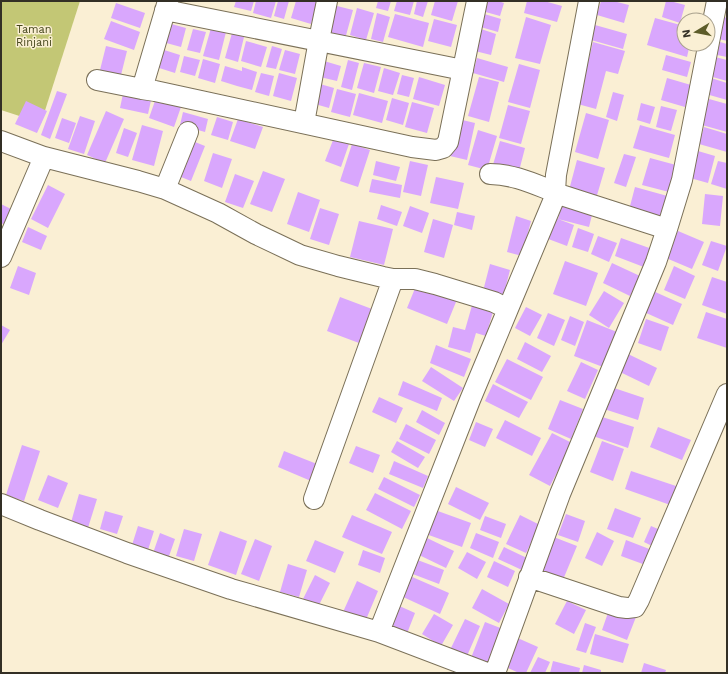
<svg xmlns="http://www.w3.org/2000/svg" width="728" height="674" font-family="'Work Sans',sans-serif">
<style>
.green{fill:#c3c775}
.building{fill:#d9a7fd}
.lines{fill:none;stroke-linecap:round;stroke-linejoin:round}
.minor-casing{stroke:#7a7058;stroke-width:22}
.minor{stroke:#fff;stroke-width:20}
.labels{text-anchor:middle;dominant-baseline:central;stroke-width:3;stroke-linejoin:round;paint-order:stroke}
.park-label{font-size:11px;fill:#46471c;stroke:#faefd4}
</style>
<rect width="100%" height="100%" fill="#faefd4"/>
<!-- green -->
<path class="green" d="M1,1H80L41,123L1,110Z"/>
<!-- building -->
<path class="building" d="M236,1H254L251,11L234,7Z
M256,1H276L271,18L253,13Z
M278,1H289L284,19L274,16Z
M296,1H312L317,2L311,24L291,18Z
M378,1H391L388,11L376,8Z
M397,1H414L410,15L394,11Z
M417,1H428L423,17L414,14Z
M435,1H458L452,21L431,15Z
M484,1H498L504,3L500,16L482,11Z
M527,1H544L562,6L557,22L524,13Z
M601,1H613L629,5L624,23L597,15Z
M666,1H670L685,5L680,23L662,17Z
M116,3L145,13L140,28L111,18Z
M333,5L353,10L345,39L325,33Z
M357,8L374,13L366,40L350,35Z
M377,13L390,17L383,42L371,39Z
M481,13L501,19L498,32L477,26Z
M395,14L429,23L423,47L388,37Z
M721,16L727,18V41L715,38Z
M526,17L551,25L540,64L515,58Z
M655,18L684,26V44H690L687,57L647,45Z
M434,19L457,25L451,47L428,41Z
M111,21L140,32L134,50L104,39Z
M164,22L186,28L181,47L159,41Z
M595,25L627,34L623,49L591,40Z
M211,28L226,32L219,60L203,56Z
M193,29L206,32L200,53L187,50Z
M481,29L496,34L491,55L475,51Z
M232,33L244,37L238,62L225,58Z
M246,41L267,47L261,67L241,61Z
M593,42L625,51L618,74L606,71L596,109L574,103L585,65L587,66Z
M720,42L727,44V57L717,55Z
M106,46L127,51L120,79L99,74Z
M272,46L282,49L276,69L266,67Z
M161,49L180,55L175,73L156,67Z
M285,50L300,54L295,74L279,70Z
M666,55L691,62L687,77L662,70Z
M184,56L200,60L195,76L180,72Z
M715,57L727,60V81L709,76Z
M477,58L508,67L504,82L473,73Z
M203,59L220,64L215,83L198,78Z
M348,60L359,63L352,90L341,87Z
M324,61L341,66L337,81L320,77Z
M364,63L381,67L374,93L357,88Z
M519,64L540,70L530,108L508,102Z
M225,66L242,71V67L257,72L252,90L237,86L239,79L237,86L221,81Z
M384,68L400,73L393,95L378,91Z
M261,73L274,76L269,96L255,92Z
M279,73L297,78L291,101L273,96Z
M402,75L414,78L409,97L397,94Z
M419,77L445,85L439,106L413,99Z
M479,77L499,82L489,122L468,116Z
M667,78L691,85L685,107L661,100Z
M711,78L727,83V100L706,94Z
M320,84L334,88L329,108L315,104Z
M124,89L152,96L148,114L120,108Z
M337,89L356,94L350,117L331,112Z
M57,91L67,94L50,139L41,135Z
M613,92L624,95L617,121L606,117Z
M359,93L388,101L382,123L353,115Z
M156,98L181,107L174,127L149,118Z
M392,98L409,103L403,125L386,120Z
M709,99L727,104V132L702,125Z
M26,101L47,111L37,133L15,124Z
M412,102L434,108L427,133L405,127Z
M641,103L655,107L650,124L637,120Z
M508,105L530,111L521,144L499,138Z
M661,106L677,110L671,131L656,127Z
M106,111L124,119L105,163L87,155Z
M183,112L208,119L205,132L180,125Z
M586,113L609,120L598,159L575,152Z
M80,116L95,121L84,154L68,149Z
M217,117L233,122L228,140L211,135Z
M62,118L76,123L69,143L55,138Z
M238,119L263,127L255,149L230,141Z
M458,119L475,123L467,160L450,156Z
M142,125L163,131L154,166L132,160Z
M640,125L675,135L669,158L633,148Z
M704,127L727,134V152L699,144Z
M124,128L137,133L128,157L116,153Z
M478,130L497,136L487,170L468,165Z
M335,135L350,141L341,167L325,161Z
M190,140L205,146L191,181L176,175Z
M500,141L525,148L518,175L492,168Z
M352,144L370,150L358,187L340,181Z
M698,151L715,156L708,183L690,178Z
M213,153L232,159L222,188L204,181Z
M624,154L636,157L626,187L614,183Z
M650,158L676,165L669,192L642,185Z
M577,160L605,168L595,202L568,194Z
M376,161L400,167L396,181L373,175Z
M410,161L428,165L421,196L403,192Z
M718,161L727,163V189L711,184Z
M263,171L285,179L272,212L250,204Z
M235,174L254,181L243,208L225,202Z
M436,177L464,183L458,209L430,203Z
M372,179L402,185L400,198L369,192Z
M48,185L65,194L48,228L31,219Z
M635,187L671,197L664,220L629,210Z
M298,192L320,200L309,232L287,224Z
M705,194L723,196L720,226L702,224Z
M564,198L594,207L589,227L558,219Z
M1,204L13,210L7,226L1,223Z
M381,205L402,212L397,226L377,219Z
M410,206L429,213L422,233L403,226Z
M320,208L339,214L329,245L310,239Z
M457,212L475,216L472,230L454,225Z
M516,216L531,221L522,256L507,252Z
M550,216L574,225L567,246L543,237Z
M433,219L453,225L444,258L424,252Z
M359,221L393,229L384,265L350,257Z
M28,227L47,236L41,250L22,242Z
M578,228L594,234L588,252L572,247Z
M678,231L704,242L692,269L666,258Z
M598,236L617,243L609,262L591,254Z
M621,238L655,250L649,269L615,256Z
M711,241L727,246L718,271L702,265Z
M565,261L598,273L586,306L553,294Z
M612,263L640,276L630,296L603,283Z
M490,264L510,270L502,301L482,295Z
M18,266L36,273L29,295L10,288Z
M674,266L695,276L685,299L664,290Z
M712,277L727,282V314L702,305Z
M418,281L458,297L447,324L407,308Z
M604,291L624,303L609,328L589,315Z
M653,291L682,304L673,325L644,312Z
M340,297L372,309L359,343L327,331Z
M473,302L494,308L486,336L476,333L470,353L448,347L453,327L465,330Z
M526,307L542,315L530,336L515,328Z
M706,312L727,319V348L697,338Z
M548,313L565,320L554,346L537,338Z
M570,316L584,322L575,346L561,340Z
M646,319L669,327L661,351L638,343Z
M587,320L617,332L603,367L574,356Z
M1,325L10,330L1,345Z
M525,342L551,356L542,372L517,359Z
M436,345L471,359L464,377L430,363Z
M628,354L657,368L649,386L620,372Z
M507,359L543,377L531,400L495,382Z
M581,362L598,370L585,399L567,391Z
M431,367L463,388L454,401L422,381Z
M403,381L442,398L437,411L398,395Z
M493,384L528,402L519,418L485,401Z
M611,387L644,398L638,420L604,409Z
M379,397L403,408L396,423L372,412Z
M560,400L583,409L571,439L548,429Z
M422,410L445,423L439,435L416,422Z
M599,416L634,427L628,448L593,436Z
M505,420L541,438L532,456L496,438Z
M476,422L493,429L485,447L469,440Z
M406,424L436,440L429,454L399,439Z
M658,427L691,440L682,460L650,447Z
M552,433L572,443L550,486L529,475Z
M397,441L425,457L418,468L391,452Z
M602,441L624,449L613,481L590,472Z
M22,445L40,451L24,501L6,495Z
M356,446L380,455L373,473L349,463Z
M284,451L317,464L311,481L278,467Z
M394,461L428,476L423,488L389,474Z
M631,471L682,488L676,507L625,489Z
M48,475L68,483L58,508L38,500Z
M384,477L420,495L414,507L378,489Z
M456,487L489,503L480,520L448,504Z
M375,493L411,511L402,529L366,510Z
M79,494L97,499L87,531L70,526Z
M615,508L641,518L633,538L607,529Z
M435,510L471,523L462,547L426,534Z
M105,511L123,516L117,534L100,529Z
M566,514L585,521L578,542L558,535Z
M352,515L392,532L382,554L342,537Z
M520,515L540,525L526,553L506,544Z
M485,516L506,524L501,538L480,530Z
M138,526L154,531L148,550L132,545Z
M651,526L665,532L658,549L644,542Z
M184,529L202,534L194,561L176,556Z
M220,531L247,541L236,575L208,565Z
M597,532L614,541L602,566L585,558Z
M160,533L175,539L168,559L153,553Z
M476,533L499,542L493,558L470,548Z
M551,536L577,546L560,587L534,576Z
M427,538L454,551L446,568L419,555Z
M255,539L272,546L259,581L241,574Z
M315,540L344,552L335,573L306,561Z
M626,540L657,552L651,567L621,556Z
M504,547L529,559L524,571L498,559Z
M363,550L385,558L380,573L358,565Z
M467,552L486,562L477,579L458,568Z
M415,559L444,570L439,584L410,573Z
M494,561L515,571L508,587L487,577Z
M288,564L307,570L299,597L280,592Z
M315,575L330,583L318,607L303,599Z
M410,576L449,593L440,614L401,596Z
M357,581L378,591L365,622L343,612Z
M482,589L509,604L499,623L472,608Z
M567,601L586,610L574,634L555,624Z
M395,604L415,613L406,636L385,628Z
M610,607L636,617L627,640L602,630Z
M434,614L453,625L441,646L422,634Z
M465,619L480,626L467,656L451,648Z
M485,622L503,629L489,665L471,658Z
M585,623L596,627L586,653L576,650Z
M595,634L629,644L623,663L590,654Z
M513,636L538,647L526,673H519L501,665Z
M538,657L550,662L545,673H530Z
M553,661L580,668L579,673H550Z
M644,663L666,670L665,673H641Z
M584,665L601,670V673H582Z"/>
<g class="lines">
<defs>
<path id="minor" d="M168,1L142,89L155,91L412,147L436,150L443,148L448,142L477,1
M165,10L463,70
M97,80L142,89
M304,123L319,40L327,1
M1,141L44,157L138,181L165,189L218,213L256,234L300,255L338,266L383,277L393,279H415L435,284L494,302L508,309L470,400L379,632
M490,174C513,174 534,184 555,192
M165,189L188,132
M555,193L667,229
M1,257L44,157
M508,309L554,199L555,192L556,175L589,1
M314,499L393,279
M1,504L40,520L127,553L231,589L379,632L487,673
M529,577L619,607L627,608L635,607L639,600L727,394
M495,673L560,494L656,262L667,229L682,180L717,1"/>
</defs>
<!-- minor casing -->
<use href="#minor" class="minor-casing"/>
<!-- minor -->
<use href="#minor" class="minor"/>
</g>
<g class="labels">
<!-- park labels -->
<g class="park-label">
<text x="34" y="29">Taman<tspan x="34" dy="13">Rinjani</tspan></text>
</g>
</g>
<!-- border -->
<rect width="728" height="674" fill="none" stroke="#332f25" stroke-width="4"/>
<!-- north arrow -->
<g transform="translate(696 32) rotate(260)"><circle r="19" fill="#faefd4" stroke="#aaa28e"/>
<path d="M0-3L7 15L0 10L-7 15Z" fill="#5d5c29"/>
<text y="-6" font-size="11" font-weight="bold" text-anchor="middle" fill="#332f25">N</text>
</g>
</svg>
